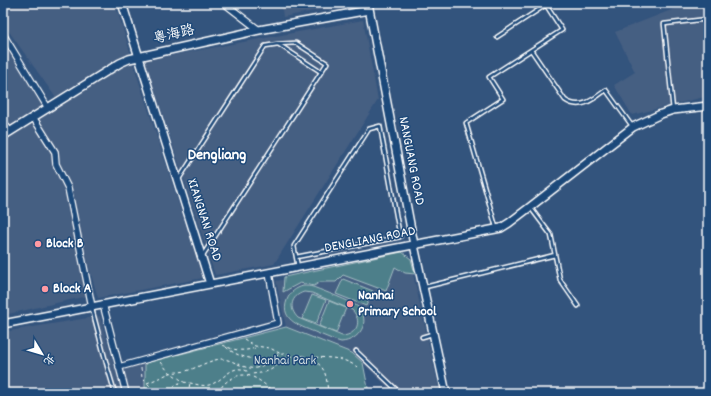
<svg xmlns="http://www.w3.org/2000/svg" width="711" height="396" font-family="Dekko,'LXGW WenKai TC',sans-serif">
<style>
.built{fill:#455e82}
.green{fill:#4e7f8a;stroke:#a6bfc4;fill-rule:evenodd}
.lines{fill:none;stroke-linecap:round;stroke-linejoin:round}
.lane-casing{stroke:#fff;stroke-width:5.5}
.street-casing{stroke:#fff;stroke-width:8}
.secondary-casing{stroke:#fff;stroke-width:10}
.path{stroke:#fff;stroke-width:1;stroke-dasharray:3 3;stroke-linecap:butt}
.lane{stroke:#1f4a7a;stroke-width:2.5}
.street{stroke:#1f4a7a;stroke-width:5.5}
.secondary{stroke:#1f4a7a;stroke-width:7}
.poi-dot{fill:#ff9aa2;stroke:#1f4a7a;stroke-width:1.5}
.labels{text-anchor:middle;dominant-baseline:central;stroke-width:3;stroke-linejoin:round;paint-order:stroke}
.street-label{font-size:14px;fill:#fff;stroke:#1f4a7a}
.poi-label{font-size:14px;font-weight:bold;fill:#fff;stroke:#1f4a7a;text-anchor:start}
.park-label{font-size:14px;fill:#d3dfe2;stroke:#1f4a7a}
.quarter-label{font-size:16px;font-weight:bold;fill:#fff;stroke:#1f4a7a}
</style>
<rect width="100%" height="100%" fill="#33547d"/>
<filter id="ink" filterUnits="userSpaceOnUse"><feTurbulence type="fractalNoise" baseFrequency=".025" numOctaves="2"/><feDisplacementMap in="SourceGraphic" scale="8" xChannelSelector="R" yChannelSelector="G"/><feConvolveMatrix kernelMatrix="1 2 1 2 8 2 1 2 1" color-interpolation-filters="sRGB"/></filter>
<g filter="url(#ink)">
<!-- built -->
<path class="built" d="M3,3H115L131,55L56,98L3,23Z
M281,3H355L283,17Z
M679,3H708V96L632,115L614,85L635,72L615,32L679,7Z
M363,20L378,100L274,264L215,275L145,60Z
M3,29L48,102L44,107L3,132Z
M133,63L203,278L98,298L74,217L71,218L87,296L4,315L3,141L122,67Z
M400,259L411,265L440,393H394L352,353L286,327L276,281Z
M100,316L116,372L145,363V393H3V332Z"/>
<!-- green -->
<path class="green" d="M402,252L411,259L415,274L405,273L395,267L386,291L343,275L336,282H320L314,286L300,283L283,292L284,277Z
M343,279L373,291L366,306L336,294Z
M303,286C307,286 310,286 313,287C321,290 353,302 358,307C372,322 359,341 341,342C333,340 325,336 317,333C303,327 279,321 287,300C290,292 296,288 303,286ZM304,292L312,293L352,310C363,321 357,335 342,336L298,318C288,308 291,296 304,292Z
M312,295L326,300L316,324L302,319Z
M329,301L346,308L336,333L319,326Z
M286,327L352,353L363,363L369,393H145V363Z"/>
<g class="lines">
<defs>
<path id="lane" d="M497,37L549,3
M531,50L565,100C580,111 594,99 606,90L632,126
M673,110L664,24L708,19
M179,179L265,46L278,44L321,72
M530,207L551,235L560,280L578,306
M496,227L466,123L503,99L489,77L562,30L546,5
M203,255L327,63L296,43L278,44
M296,257L400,237L380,126L369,129L294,246L298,267
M425,287L555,255
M92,309L107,366L115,393
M422,337L432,334
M356,351L400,393"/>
<path id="street" d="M224,3L259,30
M3,34L48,108
M33,117L55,152L56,164L68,188L92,307
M3,121L10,132
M103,304L126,393
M3,317L4,323
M119,367L278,323L269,273"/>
<path id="secondary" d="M122,3L210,284
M368,3L414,245L446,393
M3,136L120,63L129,59L259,30L369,10
M3,324L501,228L509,223L530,207L633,127L661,114L673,110L708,106"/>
</defs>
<!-- lane casing -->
<use href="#lane" class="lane-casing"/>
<!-- street casing -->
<use href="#street" class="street-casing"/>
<!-- secondary casing -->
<use href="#secondary" class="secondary-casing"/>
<!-- path -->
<path class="path" d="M244,339L255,346L270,348L281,354
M223,345C234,351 246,352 258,347
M226,347C238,358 255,360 271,359
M309,357C329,358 343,356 360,369
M161,362L167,370L184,382
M141,368L142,378L157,393
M247,375C254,373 261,374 268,371C276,368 281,360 288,357C301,352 318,359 324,371C327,377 327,386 328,392
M147,383C155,380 163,376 170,373C175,372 181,372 186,371C197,368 209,360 221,359C234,359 243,370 256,368C272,364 272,350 293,355
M173,393V387C184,376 196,388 209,385C225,381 232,360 250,373
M190,393L189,389L190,382
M219,393C221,386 225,382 231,379C248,368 262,382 275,393
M325,393H335"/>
<!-- lane -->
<use href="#lane" class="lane"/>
<!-- street -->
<use href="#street" class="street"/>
<!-- secondary -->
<use href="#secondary" class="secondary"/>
</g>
</g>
<!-- markers -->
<g class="poi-dot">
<circle cx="38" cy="244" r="4"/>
<circle cx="45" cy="289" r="4"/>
<circle cx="350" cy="304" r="4"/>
</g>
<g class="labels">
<!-- street labels -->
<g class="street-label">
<text transform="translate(174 35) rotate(-13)">粤海路</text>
<text transform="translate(411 161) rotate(79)">NANGUANG ROAD</text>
<text transform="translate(204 220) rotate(72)">XIANGNAN ROAD</text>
<text transform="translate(370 240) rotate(-11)">DENGLIANG ROAD</text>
</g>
<!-- poi labels -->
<g class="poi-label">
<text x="46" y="244">Block B</text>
<text x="53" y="289">Block A</text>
<text x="358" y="296">Nanhai<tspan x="358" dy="16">Primary School</tspan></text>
</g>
<!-- park labels -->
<g class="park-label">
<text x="285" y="361">Nanhai Park</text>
</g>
<!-- quarter labels -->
<g class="quarter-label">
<text x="217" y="155">Dengliang</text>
</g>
</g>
<!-- margin -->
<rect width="711" height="396" fill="none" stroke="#1f4a7a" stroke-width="16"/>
<rect x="8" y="8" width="695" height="380" fill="none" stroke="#fff" stroke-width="1.5" filter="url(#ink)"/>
<!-- north arrow -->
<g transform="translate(42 354) rotate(128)" stroke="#1f4a7a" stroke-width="3" paint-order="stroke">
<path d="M0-3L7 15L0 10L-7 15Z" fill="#ffffff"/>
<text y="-6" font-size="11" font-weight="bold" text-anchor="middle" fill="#ffffff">北</text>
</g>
</svg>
